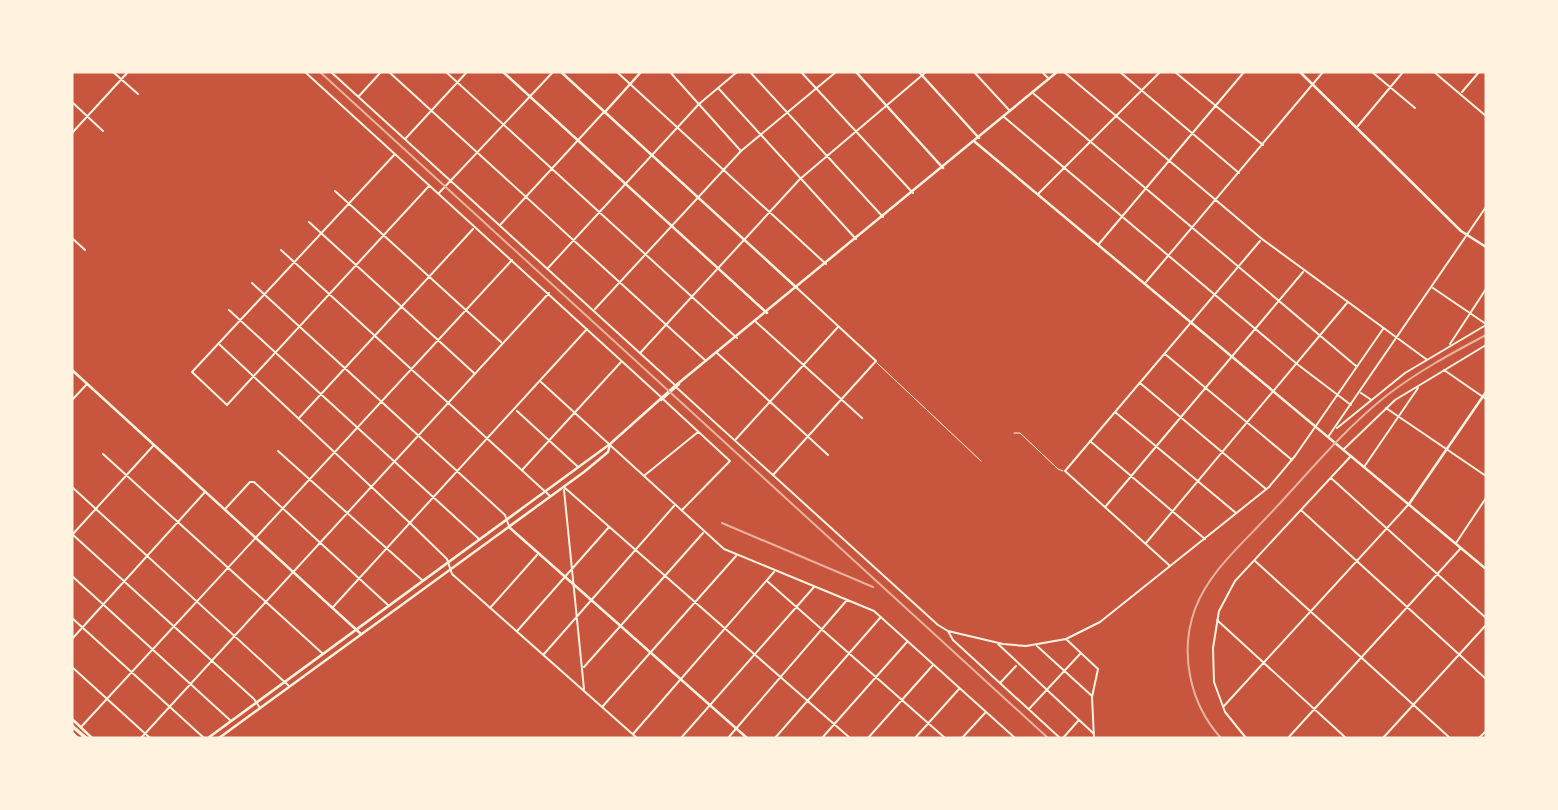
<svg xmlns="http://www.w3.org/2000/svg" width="1558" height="810" font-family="Signika,sans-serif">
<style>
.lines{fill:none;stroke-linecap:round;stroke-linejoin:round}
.service{stroke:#fff3e0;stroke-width:1}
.minor{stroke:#fff3e0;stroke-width:2}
.tertiary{stroke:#fff3e0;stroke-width:2.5}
.secondary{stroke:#fff3e0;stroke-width:2.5}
.primary{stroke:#fff3e0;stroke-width:3.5}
.rail{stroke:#e9b49f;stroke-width:2}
</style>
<rect width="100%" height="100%" fill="#c8553d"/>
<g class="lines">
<!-- service -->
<path class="service" d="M877,363L981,461
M1014,433H1020L1058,469L1063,471"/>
<!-- minor -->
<path class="minor" d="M113,72L138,94
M305,72L661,397
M331,72L675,385
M389,72L706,361
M446,72L737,338
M617,72L826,264
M670,72L740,150
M750,72L883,217
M801,72L913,193
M974,72L1010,111
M1042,72L1049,79
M1064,72L1262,239L1426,359
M1120,72L1239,173
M1175,72L1263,145
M1372,72L1415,108
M1434,72L1486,116
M719,89L856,239
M1462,92L1479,72
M1034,94L1356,366
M359,96L381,72
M72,102L103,131
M1004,117L1297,364L1351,405
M1357,127L1403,72
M72,133L128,72
M406,138L467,72
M395,154L192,372L227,405L429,186
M335,191L501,342
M439,193L553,72
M1038,194L1160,72
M309,222L474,373
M500,225L603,113
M72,238L85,250
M1098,245L1244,72
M281,250L550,496
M548,268L699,104L737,72
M1146,282L1323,72
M252,283L505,515L509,526
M1433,288L1486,324
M595,309L741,151L836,72
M229,310L479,539
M756,322L862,418
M1450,344L1486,289
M220,345L411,524L447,559L452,574L637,738
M641,352L800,179L926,72
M717,353L828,455
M1165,354L1292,460
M1444,370L1486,399
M541,382L724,549L874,611L1015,738
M1140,383L1266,489
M677,388L938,625L948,631L953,640L1060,738
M1361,393L1370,399
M72,400L87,384
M664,400L730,461L682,510
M1386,408L1486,476
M517,411L577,466
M1115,412L1236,513
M299,418L473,229
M1337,428L1405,373L1486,325
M1328,437L1486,207
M736,439L838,327
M1090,441L1205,539
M1344,449L1395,400L1486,345
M278,451L422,580
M103,454L322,653
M1364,467L1418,388
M523,469L621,362
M645,475L698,432
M773,475L876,361L798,289
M1331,478L1486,618
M72,487L289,686
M565,488L850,738
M564,490L584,689
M1106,506L1303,272
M226,508L250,482H254L388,605
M1302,511L1486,679
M72,534L254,699L260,708
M72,535L153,446
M1146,543L1347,303
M1456,543L1486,498
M1255,561L1450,738
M1169,565L1065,471L1260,241
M72,576L231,721
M767,581L945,738
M333,607L587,329
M490,608L537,555
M72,618L204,738
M1217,620L1346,738
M518,630L609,527
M948,631L1003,644L1026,646L1066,639L1100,622L1269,487L1295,456L1383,329
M72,639L205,492
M1066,639L1098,669L1092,697L1094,738
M998,644L1093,733
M1037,646L1092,696
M544,654L674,506
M72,667L150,738
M584,667L703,533
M1000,683L1016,666
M603,706L736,556
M1224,706L1409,504
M1029,709L1080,654
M81,727L512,260
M633,734L774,572
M141,738L549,293
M681,738L814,587
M728,738L847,600
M775,738L880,618
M822,738L907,642
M868,738L933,665
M915,738L959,689
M962,738L985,713
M1063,738L1078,721
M1246,738L1225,712L1214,682L1213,648L1219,611L1235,581L1350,457
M1288,738L1461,548
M1383,738L1486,625
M1479,738L1486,731"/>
<!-- tertiary -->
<path class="tertiary" d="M503,72L767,313
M561,72L797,288
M856,72L943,168
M919,72L979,138
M1300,72L1461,231L1486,247
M604,113L641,72
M72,370L361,634
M1409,504L1486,392
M510,528L747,738
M72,719L92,738"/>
<!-- secondary -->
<path class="secondary" d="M975,142L1486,569
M661,400L679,384
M208,738L610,444L675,386L1057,72
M219,738L584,472L608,452L610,445"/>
<!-- primary -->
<path class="primary" d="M72,726L86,738
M72,733L77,738"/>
<!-- rail -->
<path class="rail" d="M320,72L1048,738
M722,523L873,587
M1221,738C1190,704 1179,653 1195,609C1209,572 1241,545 1267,517C1306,476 1342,431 1386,396C1417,372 1452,353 1486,335"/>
</g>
<!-- border -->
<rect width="1558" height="810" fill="none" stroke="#fff3e0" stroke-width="147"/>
</svg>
